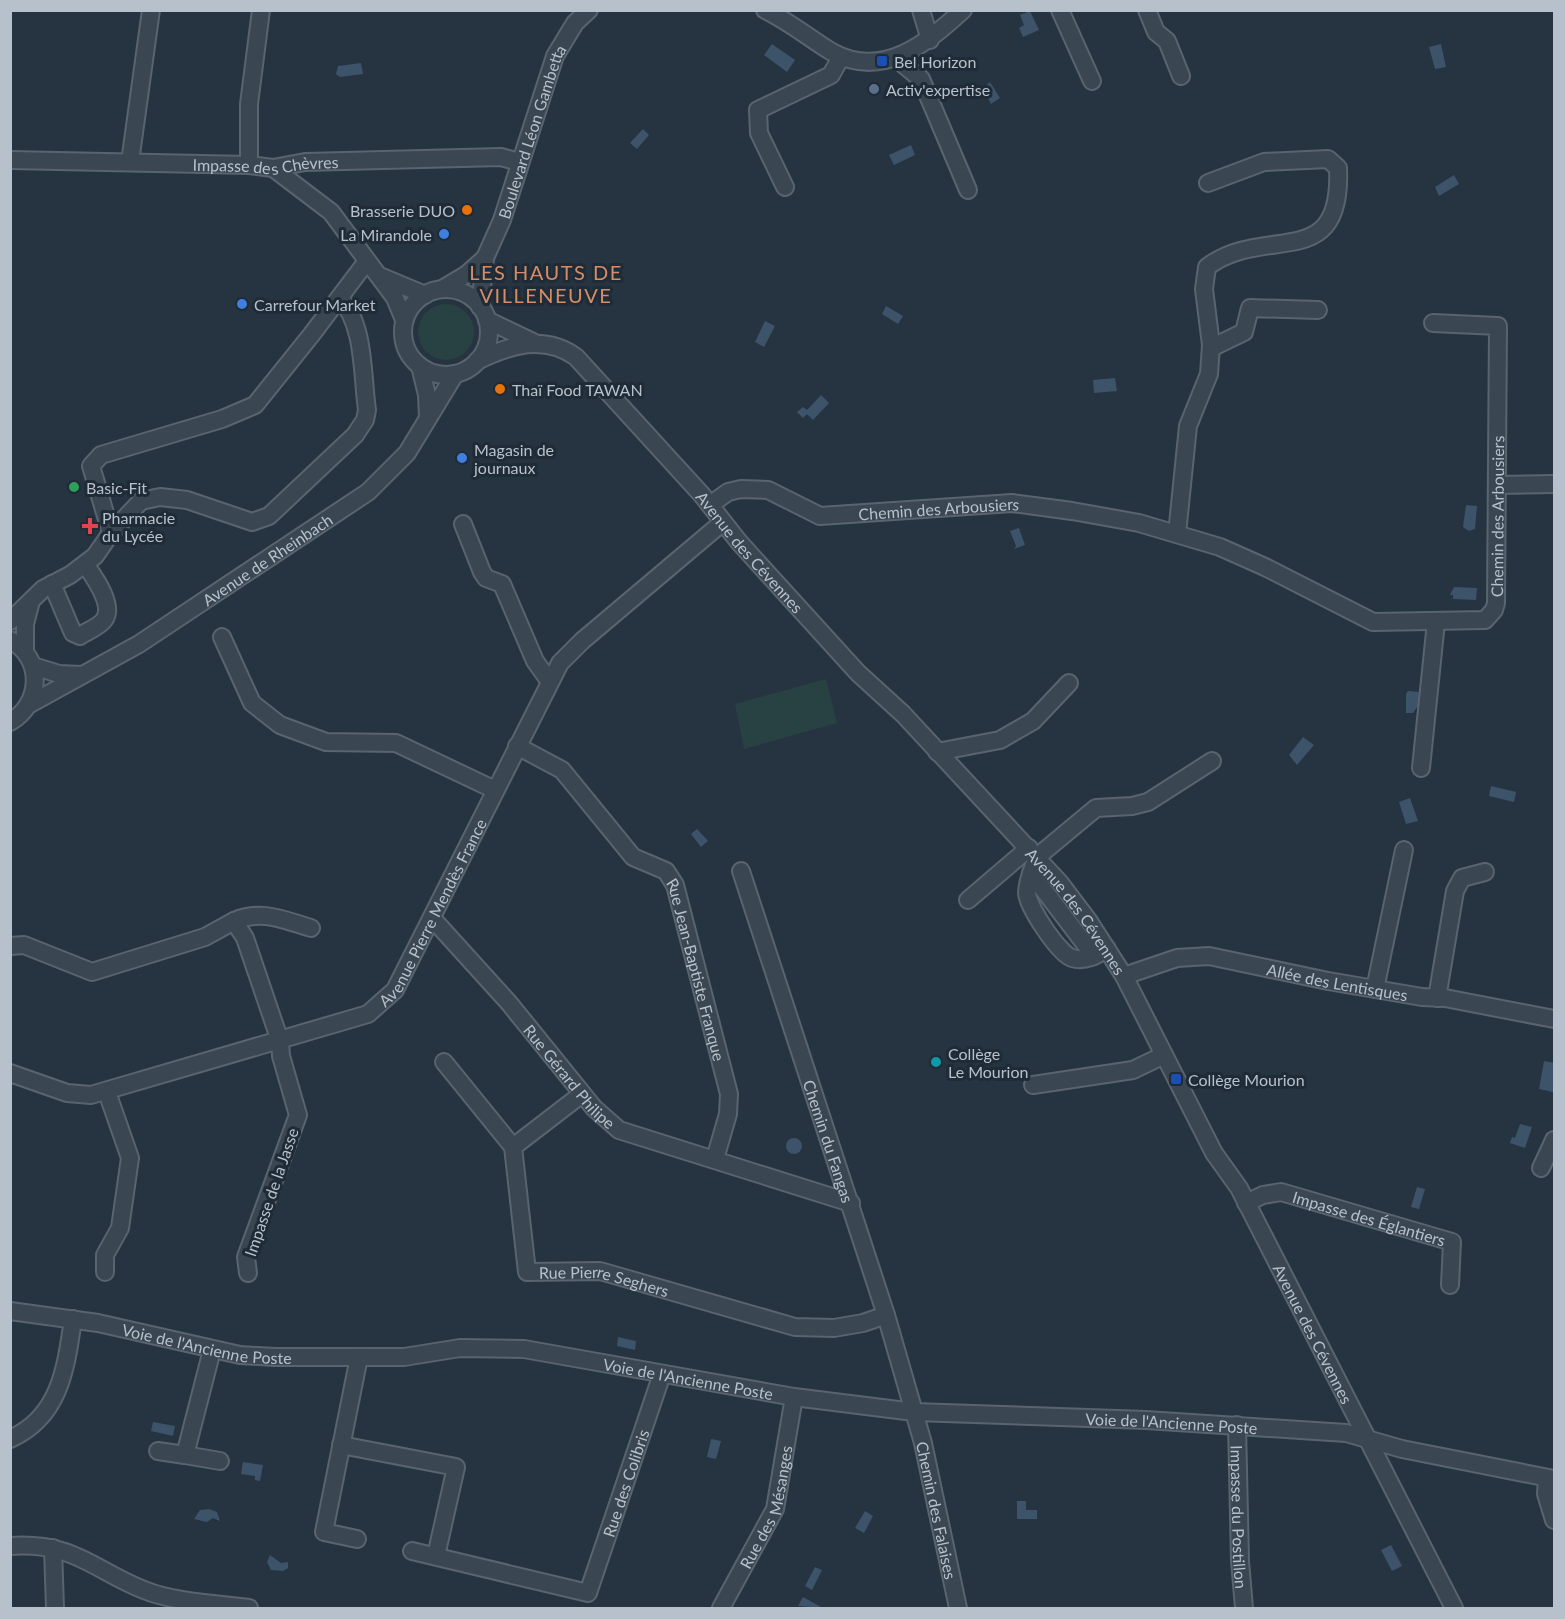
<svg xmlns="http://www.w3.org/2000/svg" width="1565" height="1619" font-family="Lato,sans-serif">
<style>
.green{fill:#284142}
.water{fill:#3c536a}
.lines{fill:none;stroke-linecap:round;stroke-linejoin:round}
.minor-casing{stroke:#58646e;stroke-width:20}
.minor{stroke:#3a4651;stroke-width:16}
.transit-dot{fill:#1a4fb4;stroke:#1f2b36;stroke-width:2}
.service-dot{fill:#5c6f8a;stroke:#1f2b36;stroke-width:2}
.food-dot{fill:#e8710a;stroke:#1f2b36;stroke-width:2}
.shop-dot{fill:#3f7fe0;stroke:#1f2b36;stroke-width:2}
.leisure-dot{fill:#2e9e5b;stroke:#1f2b36;stroke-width:2}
.health-dot{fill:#e0444e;stroke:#1f2b36;stroke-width:2}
.culture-dot{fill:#0f9aa8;stroke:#1f2b36;stroke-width:2}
.labels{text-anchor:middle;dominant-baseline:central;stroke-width:6;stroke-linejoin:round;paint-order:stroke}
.poi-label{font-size:16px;fill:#b7c1cb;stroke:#1f2b36;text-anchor:start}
.street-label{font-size:16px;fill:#b7c1cb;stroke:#1f2b36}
.quarter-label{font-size:20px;letter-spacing:1.5px;fill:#d68d67;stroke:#1f2b36}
</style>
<rect width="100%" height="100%" fill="#263441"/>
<!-- green -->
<path class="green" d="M418 332a28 28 0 1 1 56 0a28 28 0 1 1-56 0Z
M826,679L837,723L744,749L735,704Z"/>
<!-- water -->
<path class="water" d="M1030,11L1039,30L1023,37L1019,28L1024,25L1020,15Z
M772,44L795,60L787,72L764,55Z
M1441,44L1446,67L1435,69L1429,47Z
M361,63L363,74L340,77L336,74L338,66Z
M990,82L1000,98L991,104L983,88Z
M643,129L649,135L637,149L630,143Z
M911,145L915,155L894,165L889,155Z
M1454,175L1459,184L1439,196L1435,187Z
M886,306L903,316L898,324L882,314Z
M765,321L775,326L764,347L755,342Z
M1115,378L1117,391L1094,393L1093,380Z
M821,395L829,403L813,420L807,414L803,418L797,412L803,407L807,410Z
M1466,505L1477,506L1475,529L1469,531L1463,527Z
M1019,528L1025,545L1014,549L1016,546L1010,531Z
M1454,587L1477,588L1476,600L1453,599V595H1450Z
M1408,691L1419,692L1418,706L1413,713H1406V694Z
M1303,737L1314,745L1297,765L1289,755Z
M1491,786L1516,792L1514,802L1489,796Z
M1410,798L1418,821L1406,824L1399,802Z
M697,829L708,841L701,847L691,834Z
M1544,1061L1554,1063L1553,1092L1539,1089Z
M1520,1124L1532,1127L1525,1148L1510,1143L1512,1137L1515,1138Z
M786 1146a8 8 0 1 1 16 0a8 8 0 1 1-16 0Z
M1417,1187L1425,1189L1419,1209L1411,1207Z
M618,1337L636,1341L635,1350L617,1346Z
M153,1422L175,1426L173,1436L151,1431Z
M711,1439L721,1441L716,1459L707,1457Z
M243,1462L263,1465L260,1481L255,1480V1476L241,1474Z
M1017,1501H1026V1510H1037V1519H1017Z
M209,1509L217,1512L220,1521L213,1518L207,1522L194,1519L200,1510Z
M865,1511L873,1516L864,1533L855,1528Z
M1391,1545L1402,1566L1392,1571L1381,1550Z
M270,1555L281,1563L288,1562V1568L283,1571L271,1570L267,1562Z
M815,1567L822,1570L812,1590L805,1586Z
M803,1597L821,1607L820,1608L798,1606Z"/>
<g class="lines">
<defs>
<g id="minor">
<path d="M765,10C789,21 810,39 832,52C883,80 927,43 963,10"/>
<path d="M921,10L930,40"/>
<path d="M1060,10L1092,81"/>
<path d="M1147,10L1156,32L1167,41L1181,76"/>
<path d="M897,59L921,79L968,190"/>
<path id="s1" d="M10,160L249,165L273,168L305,162L501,157L519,162"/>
<path d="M130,162L151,10"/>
<path d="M249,165V104L261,10"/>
<path d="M273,168L331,212L395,298L404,320"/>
<path d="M785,187L759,133L758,110L831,75L841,57"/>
<path d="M382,277L425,295"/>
<path d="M442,289L467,274L485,258"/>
<circle cx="446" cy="332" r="43"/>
<path id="s2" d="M480,307L485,258L502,220L555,56L575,23L589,10"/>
<path d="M487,320L533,342"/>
<path d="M1211,348L1244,332L1250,308L1318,310"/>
<path id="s3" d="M477,361C510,345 544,334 576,357L702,495L739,542L858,673L903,714L1060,883L1088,920L1124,976L1214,1153L1239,1188L1454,1608"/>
<path d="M420,366L427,395L428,418"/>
<path d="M1498,485L1554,484"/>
<path id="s4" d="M710,505L728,492L741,489L768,490L820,516L1012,503L1072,511L1139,523L1220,547L1265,567L1373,622L1485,620L1494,610L1496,603L1498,326L1433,323"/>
<path d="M463,524L482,572L486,578L502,584L535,661L550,682"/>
<path d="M111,533L91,466L101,455L222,419L255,405L312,334L367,261"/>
<path d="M1177,534L1188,426L1209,374L1211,345L1204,289L1207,267C1265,223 1343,275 1338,168L1328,159L1264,162L1208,183"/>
<path d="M52,584L73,633L80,636C87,631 99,627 104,620C115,605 94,577 85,564"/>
<path d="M10,621L43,589L70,575L95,556L111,533L141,501L160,497L187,500L252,522L269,516L355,435L365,420L367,410C362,375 365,325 340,298"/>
<path d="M222,637L252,703L280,725L326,742L396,743L495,790"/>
<path d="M10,640C44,658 42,704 10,722"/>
<path d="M25,651V624L30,605"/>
<path d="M33,666L59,674L82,675"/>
<path id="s5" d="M30,704L139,644L368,492L407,453L455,374"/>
<path id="s6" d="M517,746L562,770L633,857L666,871L675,885L729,1094L728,1114L715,1159"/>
<path d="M937,752L1000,740L1033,721L1069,683"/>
<path d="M1421,768L1436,622"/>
<path d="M1037,857L1096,808L1132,806L1148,802L1212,761"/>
<path d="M1037,857C1033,868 1027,881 1027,893C1028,907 1059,954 1072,958C1085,962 1097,955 1107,949"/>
<path id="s7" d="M741,871L886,1315L923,1443L958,1608"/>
<path d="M1031,873L1094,956"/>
<path d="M968,900L1029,848"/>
<path id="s8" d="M432,918L509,1003L594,1108L619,1130L851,1203"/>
<path d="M234,921C262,909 283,920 311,928"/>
<path d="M10,946L24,945L92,972L205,937L234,921L245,938L280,1041L281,1056L298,1115L246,1257L248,1273"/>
<path id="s9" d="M1124,976L1177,958L1209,956L1328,981L1422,997L1445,998L1554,1019"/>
<path d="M1375,989L1404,850"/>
<path d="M1437,998L1455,891L1462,878L1485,872"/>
<path d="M444,1062L513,1147"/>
<path id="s10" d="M10,1073L67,1093L91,1095L368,1014L395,990L560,663L582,641L723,522"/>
<path d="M1033,1085L1133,1070L1164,1055"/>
<path id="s11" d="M582,1094L513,1147L527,1272L600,1271L795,1327L834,1328L863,1323L886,1315"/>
<path d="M1541,1168L1554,1140"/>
<path id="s12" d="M1246,1203L1263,1195L1281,1192L1452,1242L1450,1285"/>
<path d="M105,1272V1255L120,1228L130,1158L107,1092"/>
<path id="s13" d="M10,1311L98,1323L240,1355L275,1357H404L460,1348L524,1349L794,1397L914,1412L1146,1420L1346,1433L1402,1449L1554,1479"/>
<path id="s14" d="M1237,1425L1240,1561L1244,1608"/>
<path d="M10,1439C60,1417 66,1368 73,1319"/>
<path d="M341,1445L456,1467L436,1556"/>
<path d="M158,1451L185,1455L212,1350"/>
<path d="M185,1455L220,1461"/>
<path d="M1547,1478L1546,1494L1554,1520"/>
<path d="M357,1539L324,1532L359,1357"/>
<path d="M10,1546C74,1542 92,1569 144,1590C173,1602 217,1604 249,1608"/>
<path d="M53,1548L55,1608"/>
<path id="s15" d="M412,1551L588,1593L662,1374"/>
<path id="s16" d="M721,1608L775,1509L794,1397"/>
</g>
</defs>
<!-- minor casing -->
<use href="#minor" class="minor-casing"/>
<!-- minor -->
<use href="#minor" class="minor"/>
</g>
<!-- markers -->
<g class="transit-dot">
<rect x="876" y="55" width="12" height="12" rx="3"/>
<rect x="1170" y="1073" width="12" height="12" rx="3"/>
</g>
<circle class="service-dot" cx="874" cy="89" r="6"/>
<g class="food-dot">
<circle cx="467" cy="210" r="6"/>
<circle cx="500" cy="389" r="6"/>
</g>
<g class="shop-dot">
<circle cx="444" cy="234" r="6"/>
<circle cx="242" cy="304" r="6"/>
<circle cx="462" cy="458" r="6"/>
</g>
<circle class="leisure-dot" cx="74" cy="487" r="6"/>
<path class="health-dot" d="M87 517h6v6h6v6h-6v6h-6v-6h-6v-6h6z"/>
<circle class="culture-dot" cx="936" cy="1062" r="6"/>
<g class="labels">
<!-- poi labels -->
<g class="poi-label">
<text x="894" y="61">Bel Horizon</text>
<text x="886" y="89">Activ'expertise</text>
<text x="455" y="210" text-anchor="end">Brasserie DUO</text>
<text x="432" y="234" text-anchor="end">La Mirandole</text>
<text x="254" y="304">Carrefour Market</text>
<text x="512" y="389">Thaï Food TAWAN</text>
<text x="474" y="449">Magasin de<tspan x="474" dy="18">journaux</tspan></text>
<text x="86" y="487">Basic-Fit</text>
<text x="102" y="517">Pharmacie<tspan x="102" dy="18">du Lycée</tspan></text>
<text x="948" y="1053">Collège<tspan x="948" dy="18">Le Mourion</tspan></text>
<text x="1188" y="1079">Collège Mourion</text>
</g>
<!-- street labels -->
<g class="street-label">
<text stroke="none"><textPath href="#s2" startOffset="184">Boulevard Léon Gambetta</textPath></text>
<text stroke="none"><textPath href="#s1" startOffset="256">Impasse des Chèvres</textPath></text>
<text stroke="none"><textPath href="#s4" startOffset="240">Chemin des Arbousiers</textPath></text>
<text stroke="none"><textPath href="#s4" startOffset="916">Chemin des Arbousiers</textPath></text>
<text stroke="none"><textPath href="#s3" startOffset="366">Avenue des Cévennes</textPath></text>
<text stroke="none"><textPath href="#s5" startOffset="278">Avenue de Rheinbach</textPath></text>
<text stroke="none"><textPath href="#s10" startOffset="495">Avenue Pierre Mendès France</textPath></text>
<text stroke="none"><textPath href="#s3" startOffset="852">Avenue des Cévennes</textPath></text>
<text stroke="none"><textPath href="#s6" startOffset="303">Rue Jean-Baptiste Franque</textPath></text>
<text stroke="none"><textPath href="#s9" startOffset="219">Allée des Lentisques</textPath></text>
<text stroke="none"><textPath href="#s8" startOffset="210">Rue Gérard Philipe</textPath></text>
<text stroke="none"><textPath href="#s7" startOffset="284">Chemin du Fangas</textPath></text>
<text transform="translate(271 1192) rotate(-71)">Impasse de la Jasse</text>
<text stroke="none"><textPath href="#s12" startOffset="129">Impasse des Églantiers</textPath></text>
<text stroke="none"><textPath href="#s11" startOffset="291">Rue Pierre Seghers</textPath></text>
<text stroke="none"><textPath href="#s3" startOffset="1338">Avenue des Cévennes</textPath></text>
<text stroke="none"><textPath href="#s13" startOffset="200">Voie de l'Ancienne Poste</textPath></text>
<text stroke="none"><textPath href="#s13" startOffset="686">Voie de l'Ancienne Poste</textPath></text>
<text stroke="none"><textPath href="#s13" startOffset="1172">Voie de l'Ancienne Poste</textPath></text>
<text stroke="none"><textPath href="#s15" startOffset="297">Rue des Colibris</textPath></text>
<text stroke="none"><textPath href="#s16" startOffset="112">Rue des Mésanges</textPath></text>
<text stroke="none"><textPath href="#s7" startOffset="669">Chemin des Falaises</textPath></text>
<text stroke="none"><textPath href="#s14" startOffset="92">Impasse du Postillon</textPath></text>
</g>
<!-- quarter labels -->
<g class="quarter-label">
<text x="546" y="272">LES HAUTS DE<tspan x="546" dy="23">VILLENEUVE</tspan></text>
</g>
</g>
<!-- border -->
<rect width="1565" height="1619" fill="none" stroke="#b7c1cb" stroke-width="24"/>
</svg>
